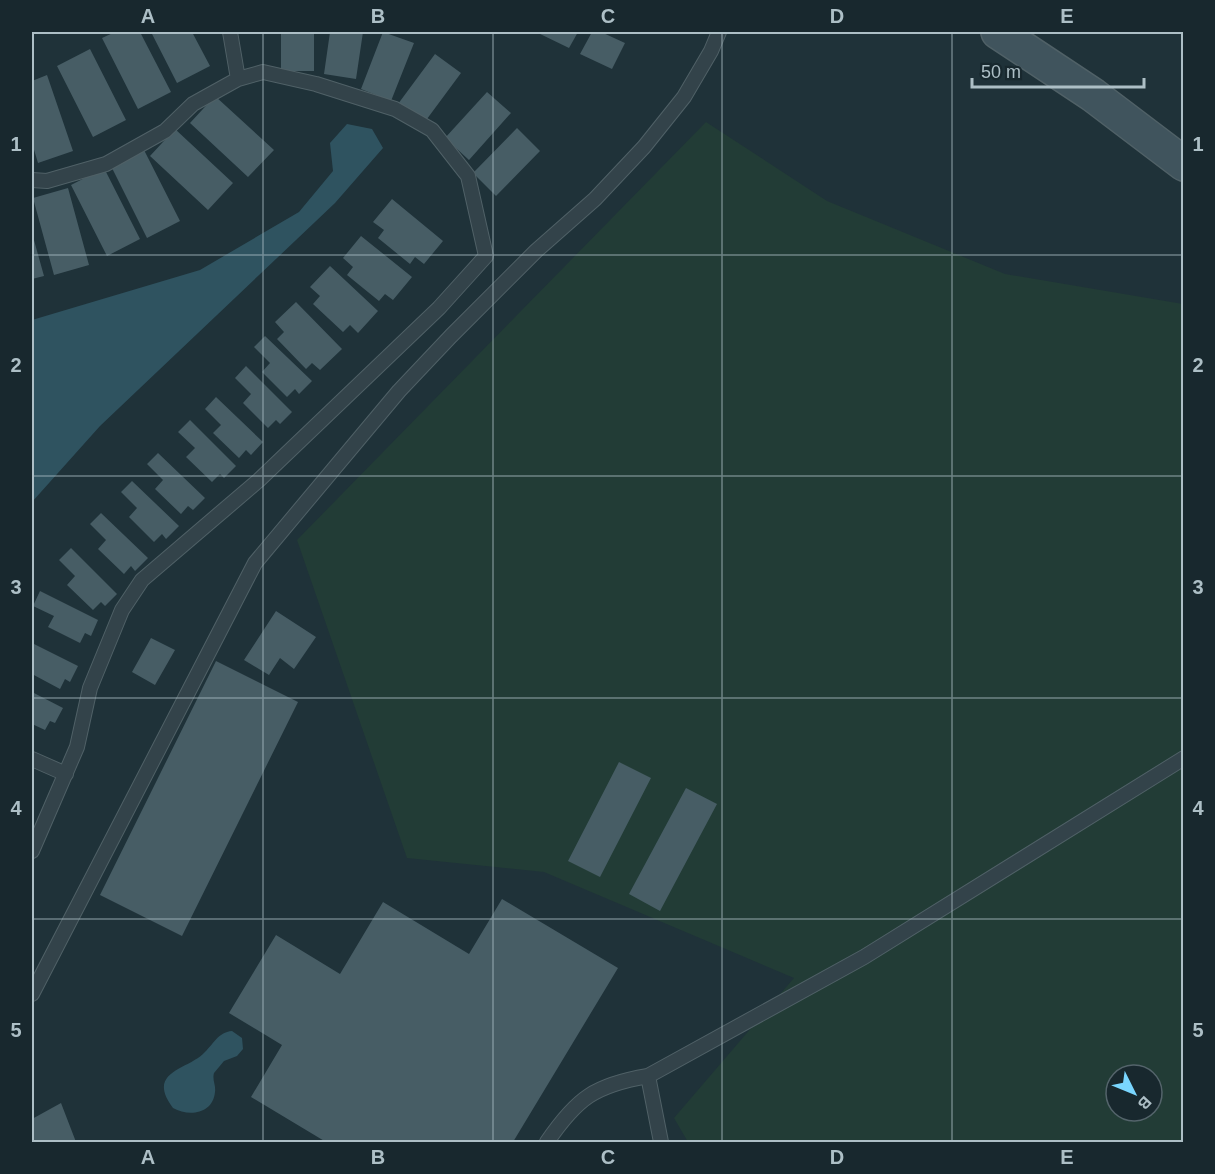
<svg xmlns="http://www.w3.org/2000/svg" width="1215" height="1174" font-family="Helvetica,sans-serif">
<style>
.green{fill:#223c36;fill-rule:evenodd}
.water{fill:#2f5360}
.building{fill:#475d65}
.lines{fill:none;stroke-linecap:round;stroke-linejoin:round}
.lane-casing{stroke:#506167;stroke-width:16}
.secondary-casing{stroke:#506167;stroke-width:36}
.lane{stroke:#33434a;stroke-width:14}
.secondary{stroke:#40545d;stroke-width:33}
.grid{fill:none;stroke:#adbfc6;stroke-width:1.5;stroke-opacity:0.55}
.neatline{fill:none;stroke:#adbfc6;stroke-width:2}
.grid-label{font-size:20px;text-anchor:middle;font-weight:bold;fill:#adbfc6}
</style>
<rect width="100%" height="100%" fill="#1f3239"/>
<!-- green -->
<path class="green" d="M706,122L827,201L1005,274L1183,304V1142H688L674,1118L794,978L544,872L407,858L297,540ZM1116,1075H1152V1111H1116Z"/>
<!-- water -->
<path class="water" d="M347,124L372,129L383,148L335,203L100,426L32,502V320L200,270L299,212L333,171L330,143Z
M232,1031L242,1038L243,1049L237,1056L224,1061L214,1073C212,1080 216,1085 215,1092C213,1114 189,1117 173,1108C146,1072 186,1070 203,1054C213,1045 218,1032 232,1031Z"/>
<!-- building -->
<path class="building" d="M115,32H140L171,92L138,109L102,38Z
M151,32H192L210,66L177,83Z
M281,32H314V71H281Z
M330,32H363L356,79L324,74Z
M383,32L414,43L391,101L361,89Z
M536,32H578L569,48Z
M592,32H601L625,43L612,69L580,54Z
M90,49L126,120L93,137L57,66Z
M435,54L461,73L424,123L398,104Z
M47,75L73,151L38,163L32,143V81Z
M487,92L511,113L469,160L445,138Z
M215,96L274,150L248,177L190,123Z
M517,128L540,151L496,196L473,173Z
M175,129L233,183L208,210L150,156Z
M144,150L180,221L147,238L111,166Z
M104,168L140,239L107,256L71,185Z
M68,188L89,265L54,275L33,198Z
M392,199L443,241L424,264L415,257L410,264L378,238L384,230L373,222Z
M32,233L44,276L32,279Z
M361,236L412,277L393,300L385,294L379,301L347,275L353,267L343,258Z
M330,266L378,311L358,333L350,325L343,332L313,304L320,296L310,287Z
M296,302L342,349L320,370L312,363L306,369L277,339L284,332L275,322Z
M265,336L312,381L299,394L295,389L287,397L262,372L270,363L254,347Z
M246,366L292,412L280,424L276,420L268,428L243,403L251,394L235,378Z
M216,397L263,442L251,455L246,450L239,458L213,433L221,425L205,409Z
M190,420L236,466L224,478L220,474L212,482L186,457L195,448L178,432Z
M158,453L205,498L193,510L188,506L181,514L155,489L163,480L147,464Z
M132,481L179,526L166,539L162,534L154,542L129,517L137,508L121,492Z
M101,513L148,558L135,571L131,566L124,574L98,549L106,540L90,524Z
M71,548L117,594L105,606L101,602L93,610L67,585L75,576L59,560Z
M40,591L98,620L91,636L85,633L80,643L48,627L54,616L33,606Z
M276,611L316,637L294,669L280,658L269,675L244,660Z
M151,638L175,650L155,685L132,672Z
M32,643L78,666L70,682L65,679L60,689L32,674Z
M216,661L298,702L182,936L100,895Z
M32,692L63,708L55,723L50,721L45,730L32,724Z
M619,762L651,778L600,877L568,861Z
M686,788L717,804L660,911L629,894Z
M502,899L618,968L513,1142H326L251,1097L282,1045L229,1013L276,935L340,974L383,902L469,954Z
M61,1103L76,1142H32V1119Z"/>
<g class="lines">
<defs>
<path id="lane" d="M32,180L47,181L106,164L165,131L193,104L238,79
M32,759L66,774
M32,851L77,747L90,688L122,610L142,580L259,480L439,308L486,256L468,176L432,130L395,109L316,84L263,72L238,79L230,32
M32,994L255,563L399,391L451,336L536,251L595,199L644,147L684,97L711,51L719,32
M648,1076L864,957L1184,758
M547,1142C577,1098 595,1085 648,1076L661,1142"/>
<path id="secondary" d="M998,32L1093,95L1184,164"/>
</defs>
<!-- lane casing -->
<use href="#lane" class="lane-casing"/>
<!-- secondary casing -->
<use href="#secondary" class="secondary-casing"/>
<!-- lane -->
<use href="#lane" class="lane"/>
<!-- secondary -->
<use href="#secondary" class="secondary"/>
</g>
<!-- grid -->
<path class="grid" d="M263,32V1142M493,32V1142M722,32V1142M952,32V1142M32,255H1184M32,476H1184M32,698H1184M32,919H1184"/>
<!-- border -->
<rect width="1215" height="1174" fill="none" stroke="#18282e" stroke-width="66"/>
<!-- north arrow -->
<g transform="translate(1134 1093) rotate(133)"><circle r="28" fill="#18282e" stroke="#54646b" stroke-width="1.5"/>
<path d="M0-4.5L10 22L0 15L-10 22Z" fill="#7ad6fe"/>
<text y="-9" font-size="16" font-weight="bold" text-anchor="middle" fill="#adbfc6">B</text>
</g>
<!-- scale -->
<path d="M972 78v9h172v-9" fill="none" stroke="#adbfc6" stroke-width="3"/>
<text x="981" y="78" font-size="18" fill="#adbfc6" stroke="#18282e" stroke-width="4.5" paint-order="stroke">50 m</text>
<rect x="33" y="33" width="1149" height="1108" class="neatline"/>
<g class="grid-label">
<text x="148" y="23">A</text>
<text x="378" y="23">B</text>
<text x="608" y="23">C</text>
<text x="837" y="23">D</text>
<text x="1067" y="23">E</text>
<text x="16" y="151">1</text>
<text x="1198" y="151">1</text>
<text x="16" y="372">2</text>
<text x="1198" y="372">2</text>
<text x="16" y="594">3</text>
<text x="1198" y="594">3</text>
<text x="16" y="815">4</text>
<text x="1198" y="815">4</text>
<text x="16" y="1037">5</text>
<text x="1198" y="1037">5</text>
<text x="148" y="1164">A</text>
<text x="378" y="1164">B</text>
<text x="608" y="1164">C</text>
<text x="837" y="1164">D</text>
<text x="1067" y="1164">E</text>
</g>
</svg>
